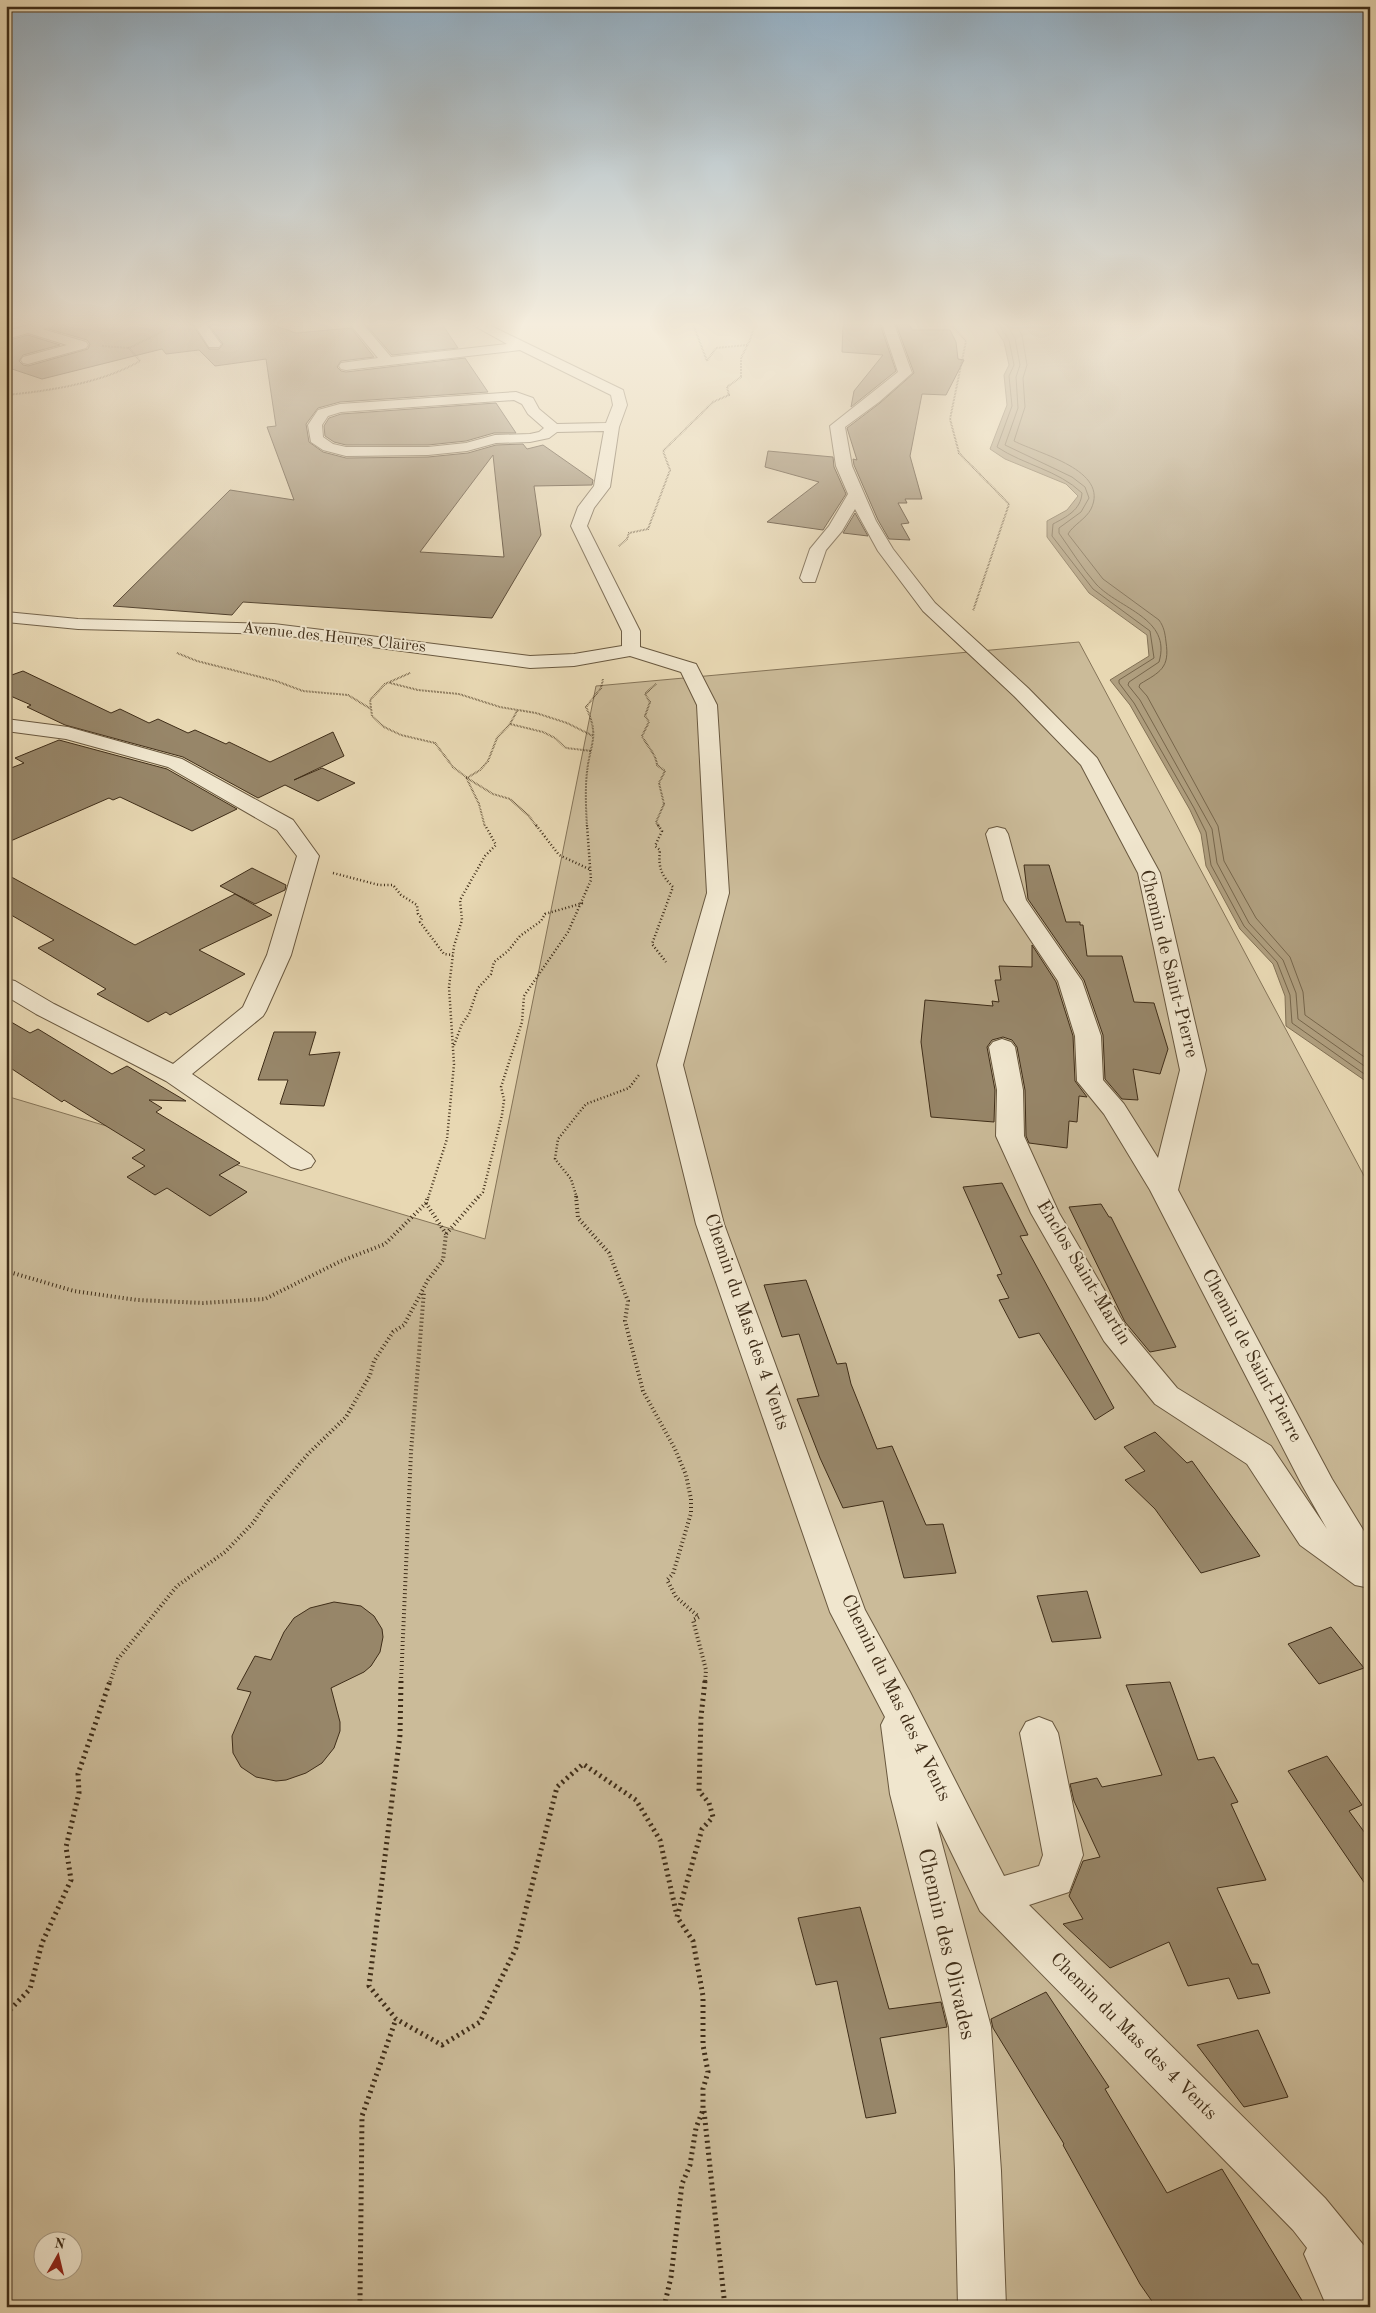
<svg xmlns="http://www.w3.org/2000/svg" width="1376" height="2313" font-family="'Old Standard TT',serif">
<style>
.green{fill:#cbbb99;stroke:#857458;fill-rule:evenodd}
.water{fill:#af9e7e;stroke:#827155}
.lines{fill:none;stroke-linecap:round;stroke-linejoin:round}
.shore{stroke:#77664b;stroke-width:1}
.building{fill:#978669;stroke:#3f2d18;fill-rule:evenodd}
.minor-casing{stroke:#69583f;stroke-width:2}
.path-far3{stroke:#3f2d18;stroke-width:2;stroke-dasharray:0.5 1;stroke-linecap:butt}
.path-far2{stroke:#3f2d18;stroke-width:2.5;stroke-dasharray:1 2.5;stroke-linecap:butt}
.path-far1{stroke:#3f2d18;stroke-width:4;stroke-dasharray:1 3;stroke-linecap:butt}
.path{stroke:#3f2d18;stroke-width:5;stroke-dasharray:2 4;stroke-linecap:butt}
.minor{fill:#f0e6ce;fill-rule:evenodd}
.labels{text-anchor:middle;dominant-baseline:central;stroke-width:4;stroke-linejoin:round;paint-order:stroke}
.far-street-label{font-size:16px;fill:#3f2d18;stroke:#f0e6ce}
.street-label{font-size:19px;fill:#3f2d18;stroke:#f0e6ce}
.near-street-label{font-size:22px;fill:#3f2d18;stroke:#f0e6ce}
</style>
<rect width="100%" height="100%" fill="#e8d8b3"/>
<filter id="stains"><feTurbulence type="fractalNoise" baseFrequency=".004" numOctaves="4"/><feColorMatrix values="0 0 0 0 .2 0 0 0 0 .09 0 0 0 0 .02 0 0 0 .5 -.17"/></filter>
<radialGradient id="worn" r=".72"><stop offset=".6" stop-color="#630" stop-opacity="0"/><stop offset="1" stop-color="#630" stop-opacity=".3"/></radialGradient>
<!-- green -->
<path class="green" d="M1079,642L1370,1187V2307H6V1096L485,1239L596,686ZM42,2240H72V2270H42Z"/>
<!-- water -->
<path class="water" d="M992,324H1370V1084L1286,1026L1285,996L1273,964L1240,929L1206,866L1201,834L1190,810L1130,705L1110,680L1149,656L1147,635L1089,593L1047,537V521L1067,510L1078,496L1066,484L1005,459L990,449L1007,405L1004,375L1009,365L1004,342Z"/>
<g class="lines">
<!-- shore -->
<path class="shore" d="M998,324L1009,340L1014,365L1009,376L1012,406L997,447C1024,465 1058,470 1082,493C1081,510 1066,517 1053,524L1052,536L1093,589L1150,631L1154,658L1119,680V683L1134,703L1194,808L1206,832L1211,865L1244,926L1277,962L1290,995L1292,1023L1370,1078
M1006,324L1015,338L1020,365L1016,377L1018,408L1005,445L1072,477L1085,487L1089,498L1081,512L1059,528V533C1071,550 1082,568 1096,584C1119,609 1172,618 1159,662L1129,682L1128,685L1140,700L1212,829L1217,863L1249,923L1283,960L1296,993L1298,1019L1370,1070
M1015,324L1022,335L1027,365L1023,378L1025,407L1014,441C1039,454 1110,470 1091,509C1086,519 1073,525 1068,534L1103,579L1159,620C1164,627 1165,633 1166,642C1170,668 1160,672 1140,684L1139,687L1147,696L1218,826L1224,861L1256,918L1290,957L1303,992L1305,1015L1370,1061"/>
</g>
<!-- building -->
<path class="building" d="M55,324H192L209,349H219L223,344L208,324H270L296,333L351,328L374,357L341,361L337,367L341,371L346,372L465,358L488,392L340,402L318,408L306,424L309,442L323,452L346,458L428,457L468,453L496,445L523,444L527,449L543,445L593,480L592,485L534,486L541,535L492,618L243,602L232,615L113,606L230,490L294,500L267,427L276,426L266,359L215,366L199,350L166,354L162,349L42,379L6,367V341L28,335L60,345L23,355L19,361L23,365L28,366L88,349L90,344L87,340L49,329ZM493,455L504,557L420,552Z
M391,324H442L458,348L392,355L367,326Z
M843,324H880L896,371L851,407L854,391L883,355L842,352Z
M896,324H909L912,330H950L956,342L958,359L964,360L946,395L922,394L910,456L922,499H905L907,503H898L909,523L901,524L910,540L889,539L878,520L854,465L853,459L857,460L847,428L880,403L914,373Z
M496,403L516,433H494L466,441L428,445H346L334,442L325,436L324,426L329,418L341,414Z
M768,451L833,457L834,467L846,494L823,530L767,522L819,482L765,467Z
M855,513L868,536L843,533Z
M23,671L111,713L120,709L149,723L158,719L188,733L195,730L226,744L229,742L270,762L333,732L344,756L294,780L322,768L355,783L318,801L285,785L258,798L183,757L65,725L27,707L31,705L6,694V677Z
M59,740L167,769L237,809L192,831L120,797L113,800L109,798L6,843V770L24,763L15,758Z
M1024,865H1049L1066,922H1080V925H1083L1087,956H1122L1134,1002L1154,1003L1168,1049L1160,1074L1133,1069L1138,1100L1122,1099L1105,1079L1103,1035L1084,980L1028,899Z
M252,868L286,885L285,890L255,904L220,886Z
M6,874L135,945L235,894L272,915L199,950L245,974L170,1015L166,1012L148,1022L97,994L106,989L38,948L54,940L6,912Z
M1032,945L1056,982L1073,1036L1075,1081L1087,1097L1079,1096L1077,1122L1069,1121L1067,1148L1029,1143L1026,1136L1025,1090L1017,1047L1012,1040L1003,1037L992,1040L987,1047L995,1090L994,1122L931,1117L921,1042L925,1000L993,1006L992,1001L999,1002L995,980H1001L999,966L1032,967Z
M6,1019L30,1033L38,1029L112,1074L127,1066L186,1101L149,1100L162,1108L156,1112L240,1163L219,1175L247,1192L210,1216L167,1188L155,1195L127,1177L145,1166L132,1158L145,1150L64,1100L62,1102L6,1065Z
M274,1032H316L309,1055L340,1052L324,1106L280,1104L288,1080H258Z
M1002,1183L1028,1235L1020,1236L1114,1408L1095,1420L1039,1333L1019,1338L999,1300L1009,1298L997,1275L1002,1274L963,1187Z
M1101,1204L1109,1217H1111L1176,1347L1150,1352L1125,1322L1069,1207Z
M806,1280L837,1364L846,1363L851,1384L877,1449L892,1446L926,1525L943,1524L956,1573L904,1578L883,1501L843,1508L820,1458L797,1399L819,1396L799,1334L782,1337L764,1285Z
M1155,1432L1187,1463L1192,1461L1260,1556L1201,1573L1155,1509L1125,1480L1145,1471L1124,1447Z
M1087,1591L1101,1638L1052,1642L1037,1596Z
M334,1602L361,1606L374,1616L382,1629L383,1637L380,1652L371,1666L364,1672L331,1688L340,1722V1731L334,1748L322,1763L306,1773L286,1780L276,1781L256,1777L241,1767L233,1753L232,1736L251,1692L237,1689L255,1656L271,1660L284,1632L294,1618L310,1608Z
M1331,1627L1364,1668L1319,1684L1288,1644Z
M1170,1682L1198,1760L1214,1757L1238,1802L1231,1804L1266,1880L1217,1888L1252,1964H1258L1270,1993L1238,1999L1229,1978L1188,1986L1169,1942L1110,1968L1063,1924L1083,1919L1069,1896L1083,1861L1100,1857L1074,1801L1070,1784L1097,1778L1102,1787L1162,1775L1126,1685Z
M1327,1756L1362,1805L1349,1811L1370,1840V1891L1288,1771Z
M860,1907L889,2009L941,2002L947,2027L880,2038L896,2113L866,2118L837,1981L816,1985L798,1918Z
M1046,1992L1109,2087L1105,2089L1167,2193L1222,2169L1306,2307H1156L1140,2284L1063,2145L1064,2144L993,2028L991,2019Z
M1258,2030L1288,2097L1244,2107L1197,2045Z"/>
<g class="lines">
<defs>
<path id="minor" d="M33,324H53L51,327L42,329L86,342L88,345L86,348L28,364L23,363L21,360L23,357L67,345L28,333L6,339V331Z
M194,324H206L221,344L219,347H209Z
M350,324H363L391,357L507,344L471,324H487L623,390L627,405L619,427L610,487L594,508L587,526L640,631V647L696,664L717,705L729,893L683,1065L724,1224L865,1610L910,1692L1004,1876L1039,1866L1043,1855L1020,1733L1026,1722L1039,1717L1052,1722L1058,1733L1083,1855L1069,1892L1029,1905L1325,2198L1370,2253V2307H1327L1304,2254L1307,2248L1293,2230L980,1911L936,1821L991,2027L1001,2171L1006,2307H958L955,2171L949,2027L890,1794L881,1725L885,1717L830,1612L696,1224L657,1065L707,893L697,705L681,672L630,656L574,666L530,668L274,634L78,629L6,622V612L78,619L274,624L530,656L574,654L622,646V631L571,526L578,507L594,486L604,431L557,432L549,438L530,442L496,443L467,451L428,455L346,456L323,450L311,442L308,425L318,410L340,404L516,392L533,398L539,409L557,424L606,423L613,405L611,395L520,350L346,370L341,369L339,366L341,363L378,358ZM514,400L522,404L528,414L544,428L539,432L530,434L495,435L466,443L428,447H346L333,444L323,437L322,425L328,416L341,412Z
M882,324H894L912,373L879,402L845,427L852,466L876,521L893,549L935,603L1028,688L1097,758L1160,873L1206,1070L1178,1190L1332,1479L1370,1541V1588L1355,1585L1300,1545L1247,1464L1155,1404L1104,1341L1031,1213L996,1136L997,1090L989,1047L993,1042L1002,1039L1011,1042L1015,1047L1023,1090L1024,1136L1059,1213L1126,1327L1177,1388L1271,1446L1327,1529L1302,1485L1150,1190L1104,1114L1077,1081L1075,1036L1058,981L1004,900L986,834L989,829L997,827L1005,829L1008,834L1026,900L1082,981L1101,1036L1103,1080L1124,1104L1158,1158L1180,1070L1138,873L1081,765L1014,696L923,611L878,551L855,509L842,531L826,550L815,582H803L800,578L810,549L829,526L848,494L836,466L830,426L898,372Z
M6,719L68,727L182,759L293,820L319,856L291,955L266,1011L263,1016L192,1074L311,1155L315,1161L311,1167L301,1170L291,1167L166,1081L36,1014L6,996V979L15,981L54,1004L173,1064L243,1007L267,955L297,856L277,830L168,767L66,739L6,731Z"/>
</defs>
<!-- minor casing -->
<use href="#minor" class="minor-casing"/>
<!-- path-far3 -->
<path class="path-far3" d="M162,324L170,327
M693,324L707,361L716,348L747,345
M950,324L966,341L950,419L959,453L1009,504L973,611
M102,346L129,348
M6,395C49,391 102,383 140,361L129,348L176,325
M619,546L627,539L629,533L648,529L670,470L663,451L713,402L729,395L727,387L741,377V358L750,340L755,324
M177,653L197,661L276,681L303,691L348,695L371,709
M410,673L385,684L370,700L372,716L384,727L401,735L435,743L453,767L466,777L479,804L485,827
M390,683L418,690L459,694L500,707L536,713L567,723L593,736
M656,684L645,694L650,702L645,716L649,722L642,736C647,746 656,754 657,765L665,771L659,783L664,804L656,822L659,827
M517,711L510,724L497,738L488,761L480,770L467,778L493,794L510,799L529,816L537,827
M510,724L543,732L555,738L566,748L592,751
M587,827C586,808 585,790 587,772C590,743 600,737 586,707L601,688L603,679"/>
<!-- path-far2 -->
<path class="path-far2" d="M536,825L559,855L591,870
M658,825L662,831L655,846L660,850C658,867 661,875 673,887L652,944L666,962
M333,873L379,885H393L401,895L417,905L418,914L422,918L420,922L444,954L453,955
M454,1045L462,1024L469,1014L478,988L491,974L494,962L508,951L520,936L541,921L545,914L583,903
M428,1198L447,1139L454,1064L449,987L454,946L462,920L460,900L485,856L496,845L485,825
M478,1198L483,1192L502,1115L504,1100L501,1087L522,1022L524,996L568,932L591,880L587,825
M577,1198L571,1179L555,1159L558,1139L586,1104L629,1088L639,1075"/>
<!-- path-far1 -->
<path class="path-far1" d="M576,1196L578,1218L609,1253L628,1301L625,1321L643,1391L675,1449L686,1475L691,1499V1513L673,1574L667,1580L676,1597L699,1617L693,1620L706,1670L705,1682
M426,1203L446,1234
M6,1271L74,1291L137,1300L203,1303L265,1299L341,1261L385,1244L426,1203L428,1196
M110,1682L118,1659L177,1586L225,1552L253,1523L267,1502L308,1454L346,1417L370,1375L374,1361L393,1332L404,1325L428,1280L443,1260L446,1234L479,1196
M401,1682L411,1452L424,1291"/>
<!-- path -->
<path class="path" d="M401,1681L400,1735L369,1986L396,2019L442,2045L480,2022L516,1948L557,1787L583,1764L636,1800L660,1840L677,1916
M6,2014L30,1989L42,1943L71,1880L66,1847L79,1793L78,1774L110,1681
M704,2111L725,2307
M358,2307L360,2300L362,2116L396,2019
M664,2307L671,2277L682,2184L690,2165L696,2128L703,2110V2089L708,2072L703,2045V1996L693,1941L677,1917L702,1829L713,1817L709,1803L699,1791L701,1717L705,1681"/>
<!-- minor -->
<use href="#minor" class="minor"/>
</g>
<!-- sky -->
<linearGradient id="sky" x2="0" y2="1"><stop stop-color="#91abbe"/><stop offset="0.5" stop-color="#f5eddd"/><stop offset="1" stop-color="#f5eddd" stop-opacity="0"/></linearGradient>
<rect width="1376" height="648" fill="url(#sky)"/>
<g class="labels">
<!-- far-street labels -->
<g class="far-street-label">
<text transform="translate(334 638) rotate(6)">Avenue des Heures Claires</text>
</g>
<!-- street labels -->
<g class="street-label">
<text transform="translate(1168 964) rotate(76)">Chemin de Saint-Pierre</text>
<text transform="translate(1083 1273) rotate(59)">Enclos Saint-Martin</text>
<text transform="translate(746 1322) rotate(71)">Chemin du Mas des 4 Vents</text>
<text transform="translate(1251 1356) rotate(62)">Chemin de Saint-Pierre</text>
<text transform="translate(895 1698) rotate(64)">Chemin du Mas des 4 Vents</text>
<text transform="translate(1133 2037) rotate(45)">Chemin du Mas des 4 Vents</text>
</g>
<!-- near-street labels -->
<g class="near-street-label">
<text transform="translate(946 1944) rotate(77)">Chemin des Olivades</text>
</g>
</g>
<!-- margin -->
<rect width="1376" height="2313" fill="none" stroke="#e8d8b3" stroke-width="25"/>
<rect x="8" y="8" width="1361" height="2298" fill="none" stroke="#3f2d18" stroke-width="2.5"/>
<rect x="12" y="12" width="1351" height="2288" fill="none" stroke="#3f2d18"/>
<!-- north arrow -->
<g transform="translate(58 2256) rotate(8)"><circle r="24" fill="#f0e6ce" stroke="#a99c85"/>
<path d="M0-4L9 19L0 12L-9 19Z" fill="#8f2418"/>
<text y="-8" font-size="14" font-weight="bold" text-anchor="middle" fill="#3f2d18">N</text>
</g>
<rect width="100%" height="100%" filter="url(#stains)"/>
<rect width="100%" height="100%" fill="url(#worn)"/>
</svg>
